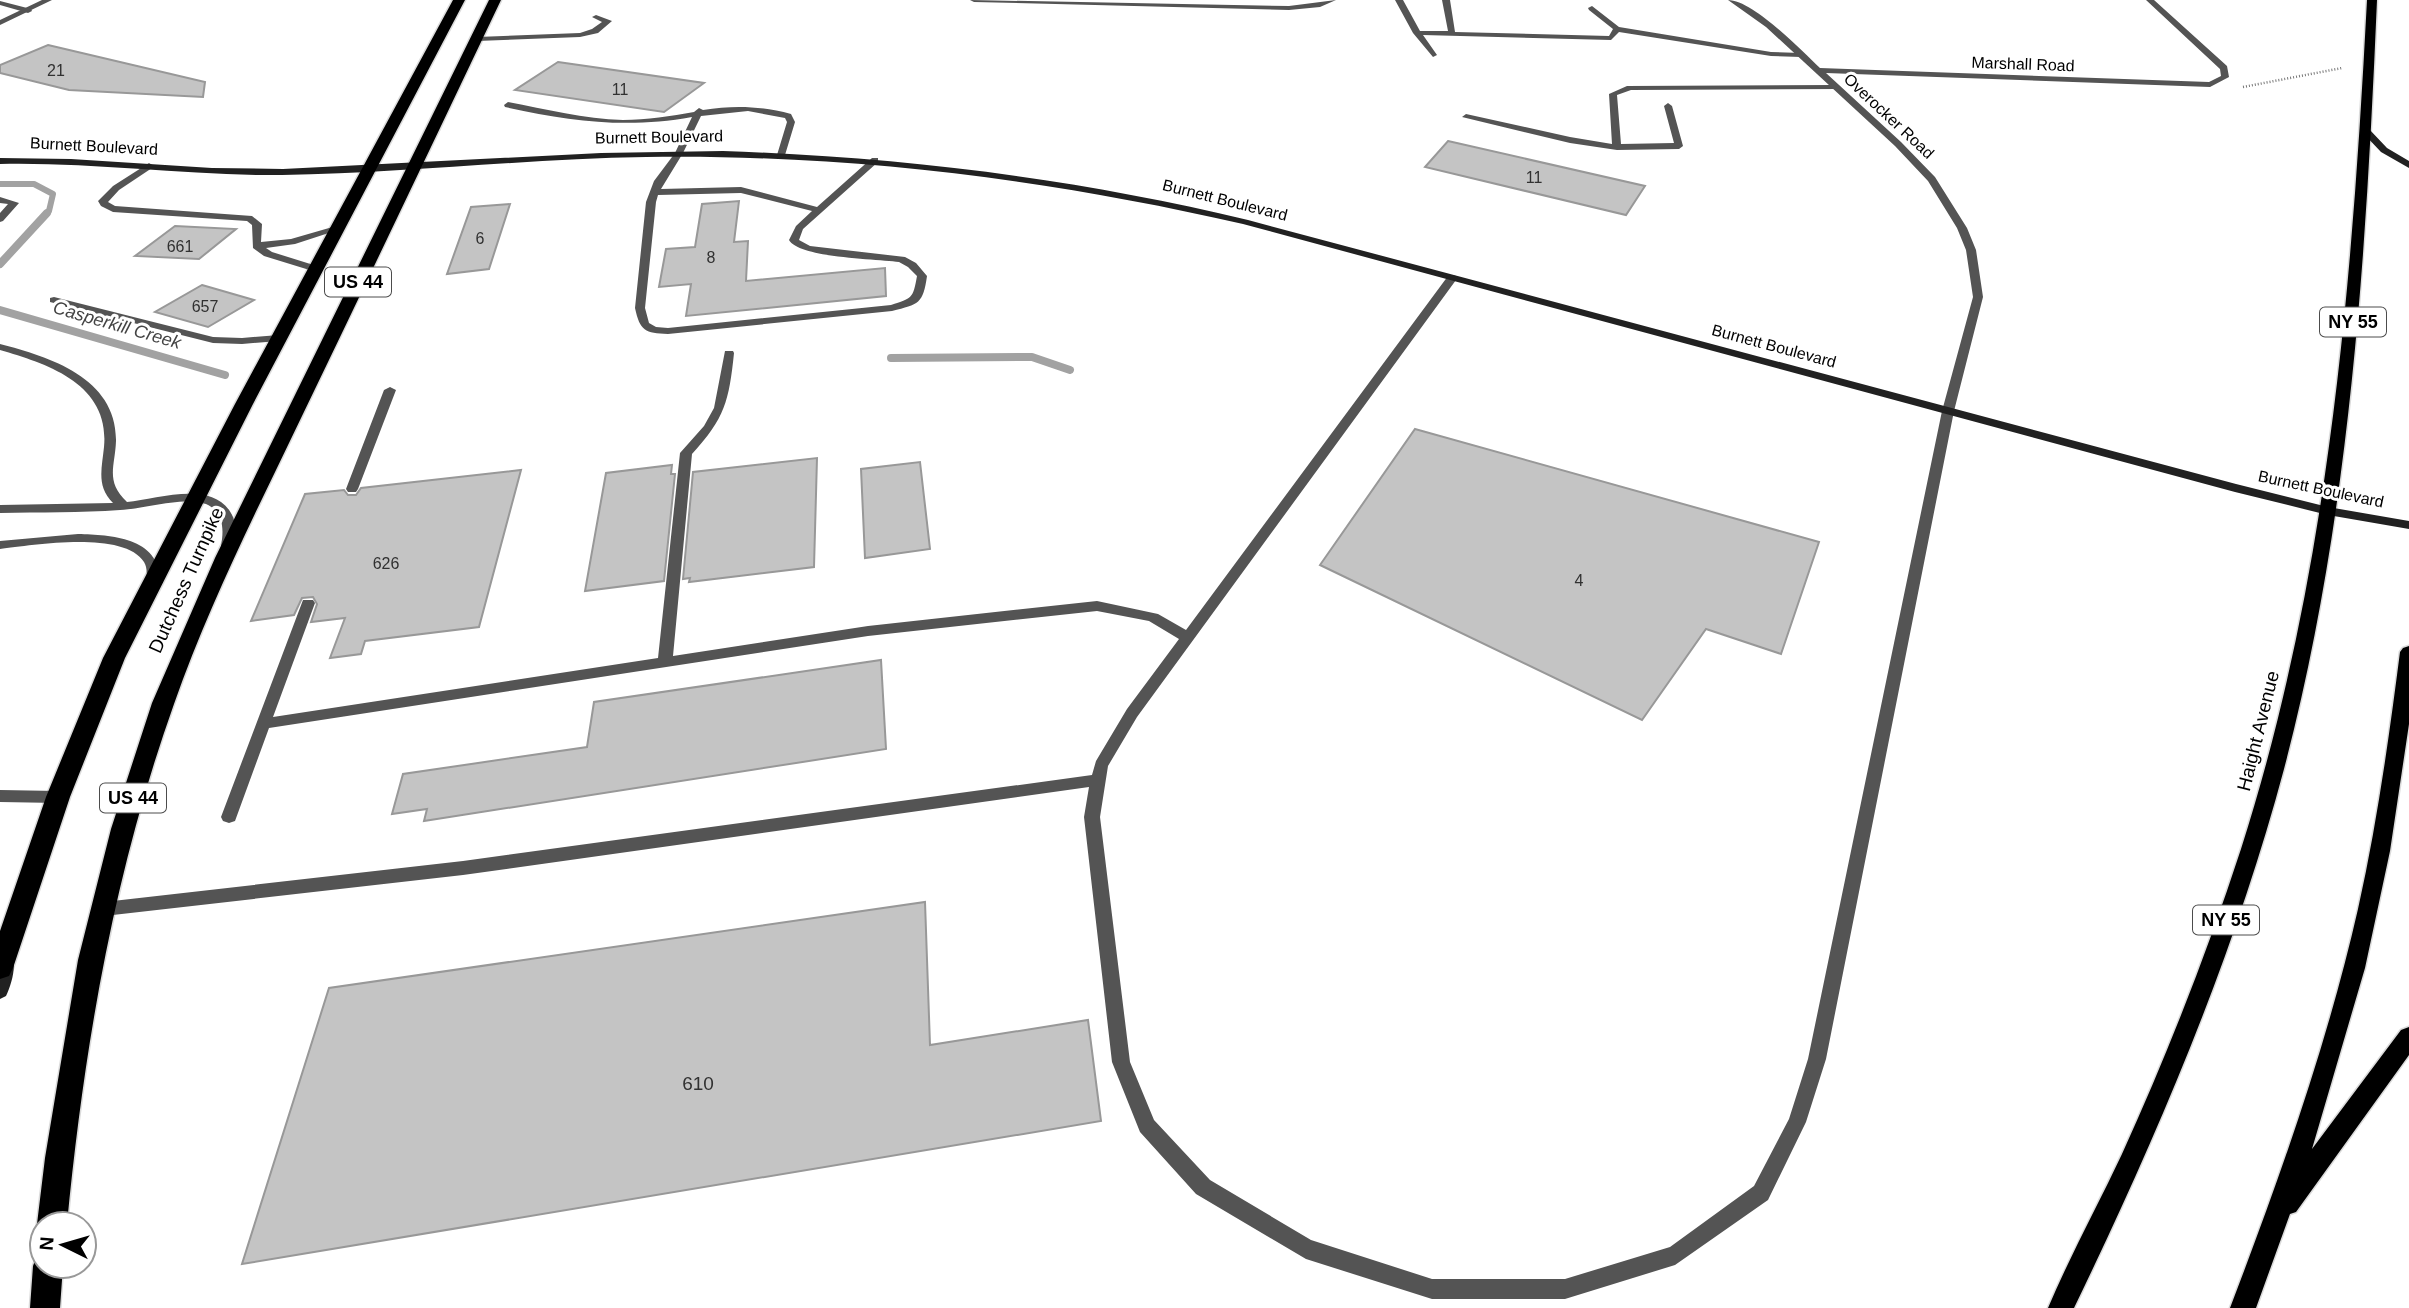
<svg xmlns="http://www.w3.org/2000/svg" width="2409" height="1308" font-family="Arial,sans-serif">
<style>
.lines{fill:none;stroke-linecap:round;stroke-linejoin:round}
.stream-far1{stroke:#a2a2a2;stroke-width:6}
.stream{stroke:#a2a2a2;stroke-width:8}
.building{fill:#c4c4c4;stroke:#989898;stroke-width:2}
.primary-casing{stroke:#dbdbdb;stroke-width:3}
.highway-casing{stroke:#dbdbdb;stroke-width:3}
.path{stroke:#767676;stroke-width:2.5;stroke-dasharray:1 2;stroke-linecap:butt}
.lane{fill:#545454;fill-rule:evenodd}
.street{fill:#545454;fill-rule:evenodd}
.secondary{fill:#212121;fill-rule:evenodd}
.primary{fill:#000;fill-rule:evenodd}
.highway{fill:#000;fill-rule:evenodd}
.labels{text-anchor:middle;dominant-baseline:central;stroke-width:6;stroke-linejoin:round;paint-order:stroke}
.far-street-label{font-size:16px;fill:#000;stroke:#fff}
.number-label{font-size:16px;fill:#313131}
.shield{fill:#fff;stroke:#4c4c4c;stroke-width:2}
.shield-label{font-size:18px;font-weight:bold;fill:#000}
.far-water-label{font-size:18px;font-style:italic;fill:#434343;stroke:#fff}
.street-label{font-size:19px;fill:#000;stroke:#fff}
.near-number-label{font-size:19px;fill:#313131}
</style>
<rect width="100%" height="100%" fill="#fff"/>
<g class="lines">
<!-- stream-far1 -->
<path class="stream-far1" d="M0,184H34L53,194L49,211L45,215"/>
<!-- stream -->
<path class="stream" d="M0,264L47,213
M0,310L225,375
M891,358L1032,357L1070,370"/>
</g>
<!-- building -->
<path class="building" d="M48,45L205,82L203,97L69,90L0,73V65Z
M558,62L704,83L664,112L515,90Z
M1448,141L1645,186L1626,215L1425,167Z
M739,201L734,242L748,241L746,281L885,268L886,296L686,316L691,284L659,287L666,249L695,247L702,204Z
M510,204L489,269L447,274L471,207Z
M175,226L236,229L199,259L135,256Z
M202,285L254,300L208,327L155,312Z
M1415,429L1819,542L1781,654L1706,629L1642,720L1320,565Z
M817,458L814,567L689,582L690,578L683,579L693,472Z
M920,462L930,549L865,558L861,469Z
M672,465L671,474H675L664,581L585,591L606,473Z
M521,470L479,627L365,641L361,654L330,658L345,618L311,622L317,604L313,597L302,598L294,615L251,621L305,494L344,490L348,495H356L361,488Z
M881,660L886,749L424,821L427,809L392,814L403,774L587,747L594,702Z
M925,902L930,1045L1088,1020L1101,1121L242,1264L329,988Z"/>
<g class="lines">
<defs>
<path id="primary" d="M2367,0H2377C2366,258 2350,518 2284,769C2234,956 2158,1134 2074,1308H2048C2070,1256 2098,1205 2122,1154C2167,1055 2207,953 2241,849C2329,574 2352,286 2367,0Z
M2409,646V724L2390,851L2365,968L2312,1149L2401,1030L2409,1027V1055L2296,1212L2290,1214L2256,1308H2230C2280,1177 2327,1045 2358,909C2377,824 2389,738 2400,652L2403,648Z"/>
<path id="highway" d="M453,0H465L253,404L125,658L70,797L13,968L9,976L0,979V931L46,797L103,658L235,404Z
M489,0H501C435,139 369,277 302,416C257,510 209,604 174,704C114,872 84,1047 67,1224H42V1235L37,1224L45,1158L78,960L111,829L152,703L215,558Z
M42,1253V1266H63L60,1308H30L33,1266L37,1255Z"/>
</defs>
<!-- primary casing -->
<use href="#primary" class="primary-casing"/>
<!-- highway casing -->
<use href="#highway" class="highway-casing"/>
<!-- path -->
<path class="path" d="M2243,87L2342,68"/>
<!-- lane -->
<path class="lane" d="M1395,0H1403L1420,31H1448L1442,0H1450L1455,32L1609,36L1613,29L1589,10L1588,8L1592,6L1619,27L1771,52L1801,53L1805,55L1801,57L1771,56L1619,32L1611,40L1423,35L1437,55L1433,57L1413,33Z
M0,1L31,9L32,11L28,13L0,5Z
M596,15L612,21L598,33L580,37L477,41L473,39L477,37L580,33L592,29L602,22L592,17Z
M1835,85H1838V89L1631,90L1617,95L1621,144L1674,143L1664,106L1668,103L1672,106L1683,146L1679,149L1617,150L1570,143L1462,117L1466,114L1570,137L1612,144L1609,94L1627,86Z
M508,102C546,109 584,119 623,120C647,120 671,116 694,112L699,108L703,110C734,105 761,106 791,114L795,122L785,155L781,158L777,155L787,122L785,118L748,111L701,116L683,153L661,189L741,187L817,207L872,158H878V162L803,229L799,240L810,246L905,257L916,263L927,276C923,304 919,304 892,311L668,334C645,333 640,331 635,308L646,202L654,181L675,153L692,117C626,129 570,121 505,107L504,105ZM741,193L812,211L796,226L789,240C799,258 877,259 899,262L908,267L917,276C913,299 912,298 891,305L668,328L656,327L649,323L645,308L656,202L658,195Z
M149,163L154,166L152,168L119,190L108,202L115,206L252,216L262,224L261,242L291,239L336,226L341,229L295,244L266,248L272,252L320,267V271L316,272L264,256L253,248L252,225L247,221L113,212L101,206L98,201L113,186Z
M0,197L19,203L3,221L0,222V213L8,204L0,203Z
M1452,275L1456,276V280L1137,717L1108,766L1100,817L1130,1062L1154,1120L1210,1180L1311,1240L1432,1279H1565L1670,1247L1754,1186L1789,1119L1808,1059L1942,411L1948,408L1952,409L1954,411L1826,1059L1806,1122L1768,1200L1675,1265L1565,1299H1432L1306,1259L1196,1194L1140,1132L1112,1062L1084,817L1089,787L463,875L104,916L98,914L96,909L98,904L104,902L463,861L1092,775L1096,761L1127,709L1179,639L1149,621L1097,611L868,636L269,728L235,821L229,823L223,821L221,817L303,600H313L315,603L273,717L658,658L680,453L704,426L714,408L725,351H733L734,353C729,401 725,418 692,454L673,656L868,626L1097,601L1158,614L1186,630L1448,276Z
M54,297L213,337L242,338L279,335L284,338L279,341L242,344L213,343L50,302V298Z
M0,344C50,357 117,378 116,441C115,467 105,481 127,502C158,499 216,478 233,517C237,528 236,539 232,549L227,550L221,546C224,530 224,512 206,504C184,496 143,509 120,510C80,513 40,512 0,513V505L113,503C96,486 102,468 104,447C110,384 48,364 0,350Z
M390,387L396,390L358,489L356,492H348L346,489L384,390Z
M78,534C111,535 159,537 160,580L158,583H148C146,577 148,568 144,562C124,530 32,545 0,549V541Z
M0,790L58,791L63,793L66,797L63,801L58,803L0,802Z"/>
<!-- street -->
<path class="street" d="M42,0H52L0,25V20Z
M970,0L1289,6L1336,0L1320,7L1289,10L974,2Z
M1728,0C1753,0 1801,50 1820,68L2209,82L2221,76L2220,69L2146,0H2154L2227,66L2229,77L2210,87L1826,73L1901,142L1935,177L1967,228L1976,250L1983,297L1954,411L1948,414L1942,411L1973,297L1966,250L1957,228L1928,181L1895,146L1766,27Z"/>
<!-- secondary -->
<path class="secondary" d="M2363,129H2369L2387,148L2409,161V168L2381,152L2363,133Z
M723,151C900,157 1075,178 1248,220L2236,484L2328,507L2409,521V529L2328,515L2235,492L1243,224C1047,179 848,154 646,157C524,159 404,173 282,175C188,176 94,162 0,164V158L71,159L212,168L283,169L601,153Z
M6,953L12,955C17,966 11,986 6,996L0,999V955Z"/>
<!-- primary -->
<use href="#primary" class="primary"/>
<!-- highway -->
<use href="#highway" class="highway"/>
</g>
<g class="labels">
<!-- far-street labels -->
<g class="far-street-label">
<text transform="translate(2023 64) rotate(2)">Marshall Road</text>
<text transform="translate(1889 116) rotate(43)">Overocker Road</text>
<text transform="translate(659 137) rotate(-1)">Burnett Boulevard</text>
<text transform="translate(94 146) rotate(3)">Burnett Boulevard</text>
<text transform="translate(1225 200) rotate(14)">Burnett Boulevard</text>
<text transform="translate(1774 346) rotate(15)">Burnett Boulevard</text>
<text transform="translate(2321 489) rotate(12)">Burnett Boulevard</text>
</g>
<!-- number labels -->
<g class="number-label">
<text x="56" y="70">21</text>
<text x="620" y="89">11</text>
<text x="1534" y="177">11</text>
<text x="480" y="238">6</text>
<text x="180" y="246">661</text>
<text x="711" y="257">8</text>
<text x="205" y="306">657</text>
<text x="386" y="563">626</text>
<text x="1579" y="580">4</text>
</g>
<!-- shield labels -->
<g class="shield">
<rect x="325" y="267.5" width="66" height="29" rx="5"/>
<rect x="2320" y="307.5" width="66" height="29" rx="5"/>
<rect x="100" y="783.5" width="66" height="29" rx="5"/>
<rect x="2193" y="905.5" width="66" height="29" rx="5"/>
</g>
<g class="shield-label">
<text x="358" y="282">US 44</text>
<text x="2353" y="322">NY 55</text>
<text x="133" y="798">US 44</text>
<text x="2226" y="920">NY 55</text>
</g>
<!-- far-water labels -->
<g class="far-water-label">
<text transform="translate(117 325) rotate(16)">Casperkill Creek</text>
</g>
<!-- street labels -->
<g class="street-label">
<text transform="translate(186 580) rotate(-66)">Dutchess Turnpike</text>
<text transform="translate(2258 731) rotate(-76)">Haight Avenue</text>
</g>
<!-- near-number labels -->
<g class="near-number-label">
<text x="698" y="1083">610</text>
</g>
</g>
<!-- north arrow -->
<g transform="translate(63 1245) rotate(275)"><circle r="33" fill="#ffffff" stroke="#999999" stroke-width="2"/>
<path d="M0-5L12 26L0 18L-12 26Z" fill="#000000"/>
<text y="-10" font-size="19" font-weight="bold" text-anchor="middle" fill="#000000">N</text>
</g>
</svg>
